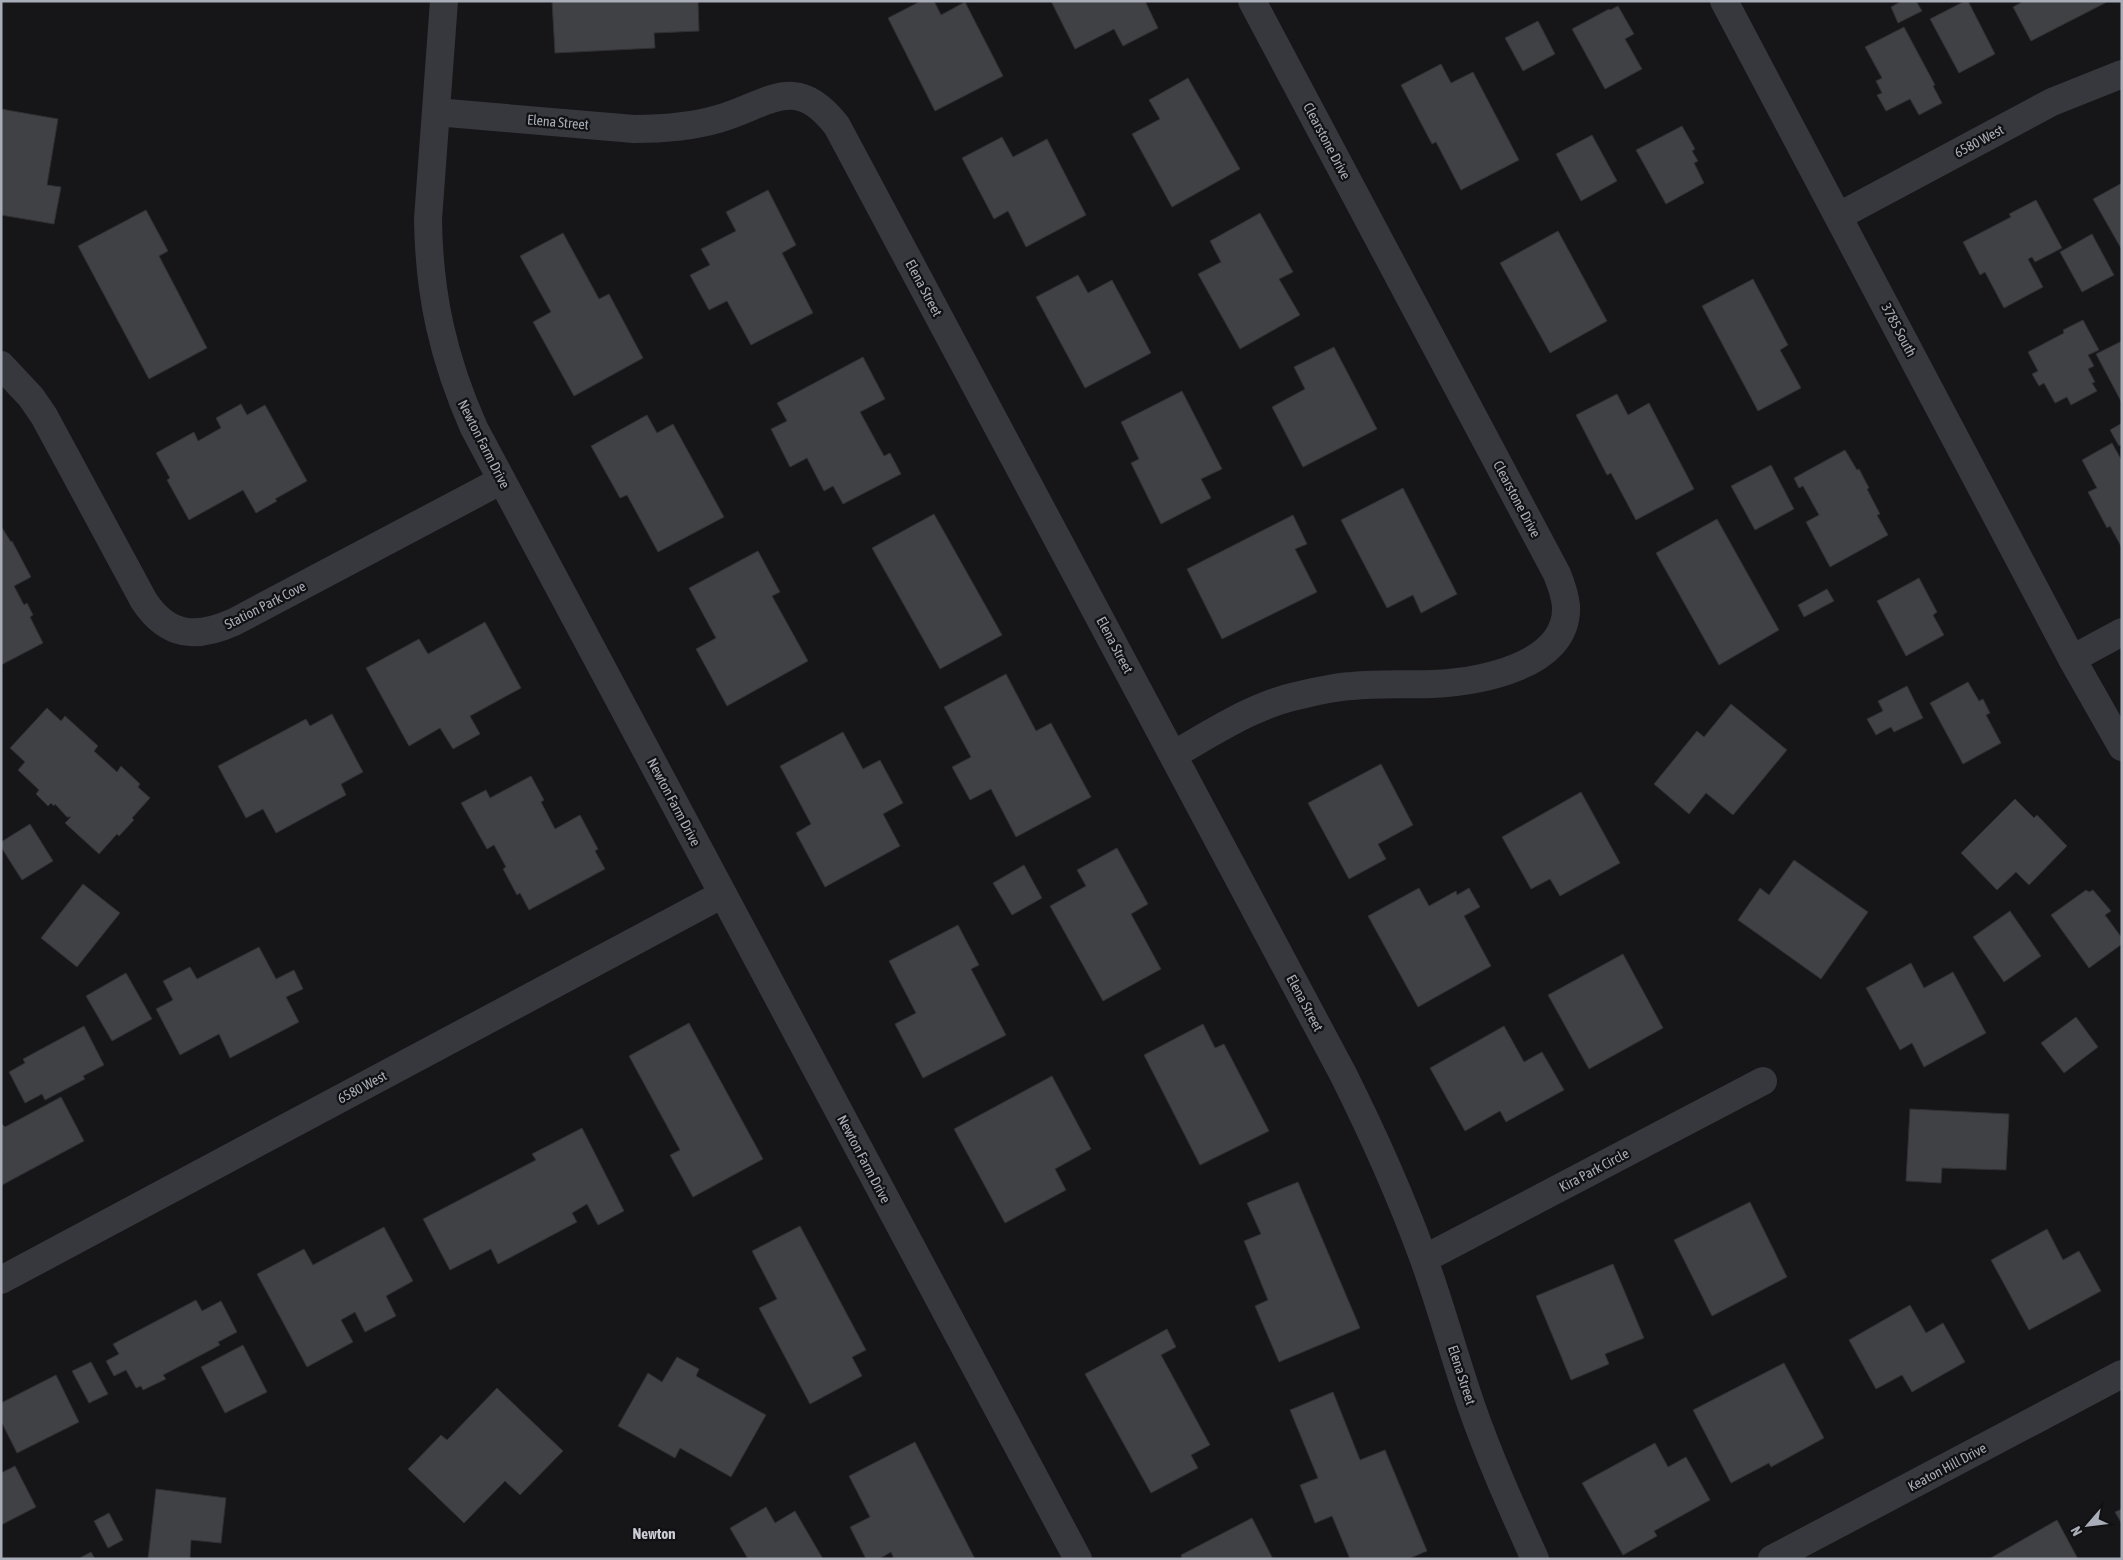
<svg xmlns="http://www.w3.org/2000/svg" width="2123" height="1560" font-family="'Asap Condensed',sans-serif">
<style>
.building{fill:#404145;stroke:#303034}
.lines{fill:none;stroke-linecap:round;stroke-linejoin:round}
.minor{stroke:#37383d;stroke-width:28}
.labels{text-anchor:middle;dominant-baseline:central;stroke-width:4.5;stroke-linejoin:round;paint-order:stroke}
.street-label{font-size:14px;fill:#a8adb8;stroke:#111113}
.neighbourhood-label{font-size:15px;font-weight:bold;fill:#c9ccd4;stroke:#111113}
</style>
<rect width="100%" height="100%" fill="#161618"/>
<!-- building -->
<path class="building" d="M552,1H698L699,31L654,33L655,48L555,53Z
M921,1H934L941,15L965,2L1003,76L935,111L888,18Z
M1051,1H1145L1158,28L1123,46L1114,29L1075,49Z
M1902,1H1916L1922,11L1898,23L1891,7Z
M1965,1H1968L1995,54L1959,73L1930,19Z
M2024,1H2106L2107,2L2031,41L2013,7Z
M1618,6L1634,34L1625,39L1642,69L1605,89L1572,29L1609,9L1610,10Z
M1538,21L1555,54L1523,71L1505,38Z
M1904,27L1935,85L1933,86L1942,103L1919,115L1910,99L1886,111L1877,95L1882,93L1876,81L1882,78L1865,47Z
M1441,64L1451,83L1473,72L1519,160L1461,190L1436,142L1432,144L1401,85Z
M1188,78L1240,169L1172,207L1132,134L1160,119L1149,100Z
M1,109L58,119L47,185L61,187L54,224L1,215Z
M1682,126L1695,149L1692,151L1698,161L1694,163L1704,183L1666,204L1636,150Z
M1592,135L1617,181L1581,201L1556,154Z
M1002,137L1013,157L1047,139L1086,215L1026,247L1008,211L994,219L962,158Z
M2122,183V250L2093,199Z
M768,190L796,245L782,253L813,313L751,345L727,301L709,310L690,275L710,265L701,249L736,231L726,212Z
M2036,200L2062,248L2035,262L2032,257L2028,259L2043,287L2004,308L1985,272L1980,275L1963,242L2011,217L2009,214Z
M146,210L168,251L159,256L207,348L149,379L78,246Z
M1260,213L1293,272L1279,279L1300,315L1240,349L1198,274L1221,262L1210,241Z
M1558,231L1607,321L1550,353L1500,263Z
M563,233L599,299L609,294L643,358L574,396L533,322L551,312L520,256Z
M2092,234L2114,275L2082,292L2060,252Z
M1078,275L1088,293L1112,280L1151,353L1085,388L1036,297Z
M1753,279L1788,345L1780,350L1801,388L1758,411L1702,306Z
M2083,320L2099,350L2088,355L2094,366L2088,369L2095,382L2092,383L2097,391L2071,405L2067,397L2055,403L2044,383L2039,386L2032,374L2038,371L2028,352L2064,333L2063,330Z
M2122,341V403L2096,354Z
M1334,347L1377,429L1303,467L1272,407L1305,389L1294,367Z
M863,357L885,399L860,412L884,456L890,453L901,474L843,504L833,486L824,491L807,458L790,467L771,429L787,421L777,403Z
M1182,391L1222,469L1201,479L1211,498L1161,524L1131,463L1139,459L1121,422Z
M1617,394L1628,415L1649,403L1694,489L1636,520L1611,473L1607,475L1576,415Z
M241,404L247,415L265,405L307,481L275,499L277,501L256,513L243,490L189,520L167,480L170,478L156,453L194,432L198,441L221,428L216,418Z
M647,415L657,433L673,424L724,517L658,552L627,495L620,498L591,446Z
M2122,423V444L2119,446L2110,430Z
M2112,443L2122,461V548L2110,526L2107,528L2088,492L2097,488L2082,460Z
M1845,450L1857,470L1859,469L1869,488L1867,489L1880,514L1877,515L1888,535L1830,567L1806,522L1819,515L1803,486L1799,488L1794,478Z
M1771,465L1794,509L1755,530L1731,486Z
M1403,488L1457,594L1421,613L1413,595L1387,608L1341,520Z
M934,514L1002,635L940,669L872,548Z
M1293,515L1307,544L1295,549L1317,592L1222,639L1187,569Z
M1717,519L1779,630L1719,665L1656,553Z
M1,526L11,542L12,541L31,577L14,586L24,605L27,603L33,615L30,617L43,643L1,665Z
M758,551L780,592L772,596L808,661L727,706L696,649L716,638L689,588Z
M1919,578L1937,612L1933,615L1944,635L1906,656L1877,601Z
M1827,589L1834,601L1804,617L1798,605Z
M485,622L521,688L470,716L480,734L453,749L440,728L409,746L366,668L419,639L428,654Z
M1006,674L1036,731L1051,723L1091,797L1016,837L991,789L970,800L952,767L971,757L944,707Z
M1968,682L1979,701L1983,699L1990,713L1986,715L2001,743L1963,764L1930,703Z
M1907,686L1923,718L1894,732L1891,727L1876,735L1867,719L1883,711L1878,701Z
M1731,704L1787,750L1733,815L1706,793L1689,814L1654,784L1697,731L1704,737Z
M47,708L61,721L65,716L98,746L94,751L117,772L121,766L140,784L138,787L150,798L132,818L134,820L119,836L117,834L99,854L65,823L71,817H67L55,804L54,806L51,803L48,806L36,794L39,790L18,770L25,762L10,748Z
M332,714L363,772L341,784L346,795L276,833L263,809L246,818L218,766L306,719L310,726Z
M843,732L863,769L880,760L903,803L883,814L900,846L825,887L796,833L811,824L780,766Z
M1381,764L1413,825L1378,844L1386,859L1349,879L1308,803Z
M531,776L544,800L541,802L555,829L580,815L598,849L595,851L605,869L529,910L520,893L517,895L503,869L506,867L494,845L487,849L461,803L486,790L490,798Z
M1581,792L1620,863L1560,896L1550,879L1531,889L1502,837Z
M2015,799L2034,818L2037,815L2067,846L2029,885L2016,872L1997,890L1961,853Z
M30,824L53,861L22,880L1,847V842Z
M1117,848L1148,904L1131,914L1161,969L1103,1001L1050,906L1086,886L1077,870Z
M1794,860L1868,912L1821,979L1738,920L1760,888L1769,895Z
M1024,865L1042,898L1012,915L993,883Z
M83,884L120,913L77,967L41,938Z
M1419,888L1429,906L1456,891L1457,895L1469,888L1480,907L1464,916L1491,966L1418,1007L1368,916Z
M2086,890L2089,892L2093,890L2111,911L2105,915L2122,938V944L2089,968L2051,915Z
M2010,911L2041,956L2004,982L1973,937Z
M958,925L979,965L971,969L1006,1035L923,1078L895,1024L916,1013L889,961Z
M259,947L276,979L294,970L303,989L286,997L299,1022L230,1058L219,1034L180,1055L156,1009L173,1000L163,981L190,967L197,979Z
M1623,954L1663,1028L1589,1069L1548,995Z
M1911,963L1924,988L1953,972L1986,1033L1924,1067L1912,1043L1900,1050L1866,988Z
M126,973L152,1019L112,1041L86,996Z
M2076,1017L2098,1047L2064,1073L2041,1043Z
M689,1023L763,1159L693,1197L670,1155L680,1150L629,1056Z
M1203,1024L1215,1048L1224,1044L1269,1131L1200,1165L1144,1055Z
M84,1026L104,1065L83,1076L85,1079L45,1100L42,1094L25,1103L9,1072L25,1063L23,1059Z
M1504,1026L1524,1062L1542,1052L1564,1090L1506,1122L1500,1111L1465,1131L1430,1068Z
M1052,1076L1091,1149L1055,1169L1066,1190L1005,1223L954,1129Z
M61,1097L84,1141L2,1185L1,1123L5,1127Z
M1910,1109L2009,1114L2006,1170L1942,1168L1941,1183L1906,1181Z
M582,1128L624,1211L598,1225L587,1204L572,1213L577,1222L498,1264L491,1249L450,1270L423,1219L536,1160L532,1154Z
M1298,1182L1360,1328L1279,1362L1255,1306L1268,1300L1244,1241L1261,1234L1247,1203Z
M1750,1202L1787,1277L1712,1316L1674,1240Z
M800,1226L866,1350L852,1357L862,1376L810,1404L759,1308L777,1299L752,1251Z
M384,1227L413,1281L386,1296L396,1316L365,1332L355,1312L341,1320L353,1342L307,1367L257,1274L304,1249L313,1265Z
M2047,1229L2063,1260L2079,1251L2101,1291L2029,1330L1991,1260Z
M1613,1264L1644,1338L1605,1354L1609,1364L1571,1380L1536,1296Z
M196,1300L202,1311L221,1301L237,1332L218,1342L220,1345L163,1375L166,1379L143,1390L141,1386L136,1388L126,1370L114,1376L106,1361L119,1354L113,1344Z
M1910,1305L1926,1333L1943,1323L1965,1362L1912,1392L1902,1375L1876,1389L1849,1340Z
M1167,1329L1176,1347L1161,1355L1210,1445L1191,1455L1198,1468L1151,1493L1085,1374Z
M243,1345L267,1392L225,1413L201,1367Z
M677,1357L699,1369L696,1376L766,1415L731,1477L680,1448L675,1458L618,1426L648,1373L662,1382Z
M91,1362L108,1394L89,1403L72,1371Z
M1784,1363L1824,1438L1771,1467L1769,1463L1731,1483L1693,1410Z
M56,1375L79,1422L17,1453L1,1421V1403Z
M497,1388L563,1451L520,1495L505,1481L464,1523L408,1469L441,1435L447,1440Z
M1333,1392L1360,1460L1385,1450L1427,1551L1408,1559H1350L1332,1516L1315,1523L1300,1485L1318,1478L1290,1410Z
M915,1442L975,1559H894L891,1552L879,1559H866L850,1527L870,1517L849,1476Z
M1655,1443L1668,1467L1686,1457L1710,1500L1654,1531L1657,1536L1623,1555L1582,1483Z
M15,1466L36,1507L1,1525V1473Z
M156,1489L226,1498L221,1543L191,1540L190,1559H148Z
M766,1507L775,1523L795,1511L823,1559H748L730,1528Z
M2122,1509V1524L2115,1512Z
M109,1513L123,1540L108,1548L94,1521Z
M1252,1518L1273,1559H1182L1181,1555Z
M2057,1520L2078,1559H1989Z
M91,1552L95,1559H78Z"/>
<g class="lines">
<!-- minor -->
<path class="minor" d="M444,1L428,219C429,295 443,358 474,428L1078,1559
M1724,1L2072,659L2122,747
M436,112L634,129C662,129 690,127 718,119C768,105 795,71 837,126L1343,1074C1373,1134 1400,1194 1423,1257C1441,1306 1454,1356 1471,1405C1489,1457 1512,1508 1535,1559
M1839,216L2052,102L2122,74
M1,365L31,397L44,416L144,601C168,637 196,639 234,622L502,480
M2072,659L2122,632
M1173,755C1212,733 1252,706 1296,696C1314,692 1333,687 1352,686C1379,683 1405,685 1432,684C1477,682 1569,667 1566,606C1565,595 1561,584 1557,574L1252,1
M1424,1259L1763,1081
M1,1280L723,894
M1772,1559L2122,1374"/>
</g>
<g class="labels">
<!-- street labels -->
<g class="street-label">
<text transform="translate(558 122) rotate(5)">Elena Street</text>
<text transform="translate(1327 141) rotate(62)">Clearstone Drive</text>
<text transform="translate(1979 141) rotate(-28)">6580 West</text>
<text transform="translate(924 288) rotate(62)">Elena Street</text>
<text transform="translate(1899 330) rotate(62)">3785 South</text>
<text transform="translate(484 444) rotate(63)">Newton Farm Drive</text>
<text transform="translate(1517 499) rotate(62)">Clearstone Drive</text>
<text transform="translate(265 605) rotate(-27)">Station Park Cove</text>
<text transform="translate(1115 645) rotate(62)">Elena Street</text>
<text transform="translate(674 802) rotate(62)">Newton Farm Drive</text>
<text transform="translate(1305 1003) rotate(62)">Elena Street</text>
<text transform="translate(362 1087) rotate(-28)">6580 West</text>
<text transform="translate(864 1159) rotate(62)">Newton Farm Drive</text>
<text transform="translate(1594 1170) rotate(-28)">Kira Park Circle</text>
<text transform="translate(1462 1375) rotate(72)">Elena Street</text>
<text transform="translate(1947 1467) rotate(-28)">Keaton Hill Drive</text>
</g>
<!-- neighbourhood labels -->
<g class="neighbourhood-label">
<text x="654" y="1533">Newton</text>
</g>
</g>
<!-- border -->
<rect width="2123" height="1560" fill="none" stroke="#a8adb8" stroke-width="5"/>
<!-- north arrow -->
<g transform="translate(2088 1525) rotate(242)" stroke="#111113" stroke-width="4" paint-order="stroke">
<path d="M0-4L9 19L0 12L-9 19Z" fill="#a8adb8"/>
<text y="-8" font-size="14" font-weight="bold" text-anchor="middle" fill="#a8adb8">N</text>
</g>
</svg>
